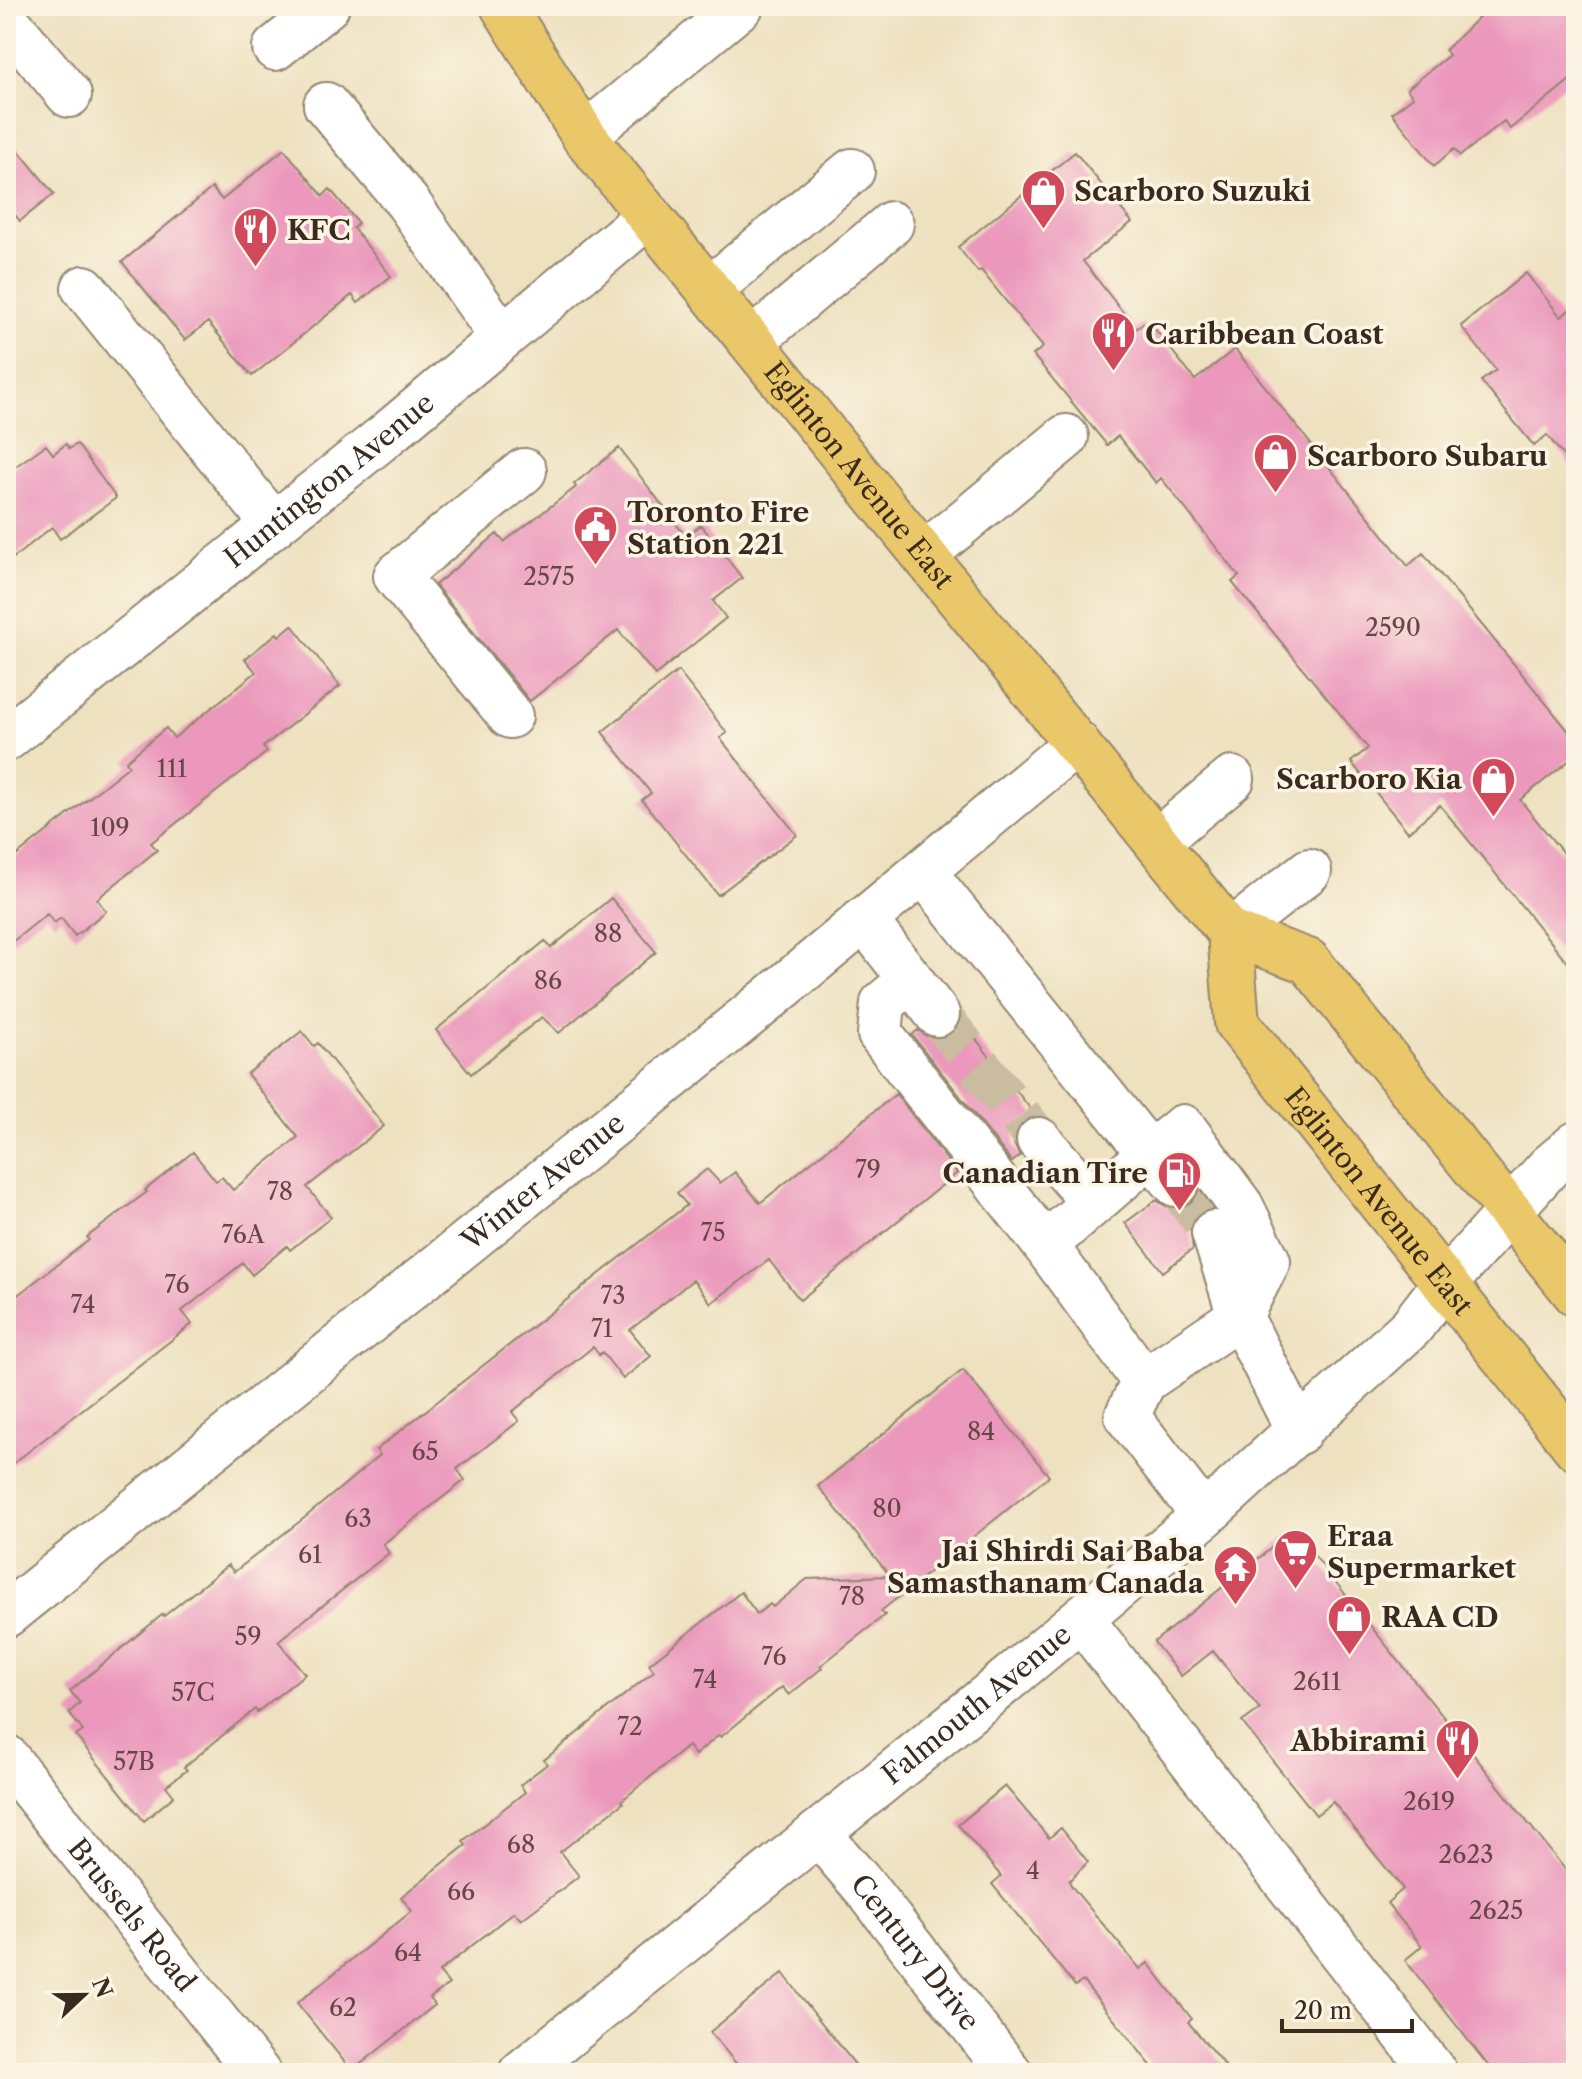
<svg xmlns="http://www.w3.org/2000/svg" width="1582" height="2079" font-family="'Libre Caslon Text',serif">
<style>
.building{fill:#eb98bc}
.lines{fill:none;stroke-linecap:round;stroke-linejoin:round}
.minor-tunnel{stroke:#cabca0;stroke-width:44;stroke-dasharray:44 22;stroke-linecap:butt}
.minor-casing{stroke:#94866f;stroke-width:48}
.major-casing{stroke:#94866f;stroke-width:48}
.minor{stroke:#fff;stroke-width:44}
.major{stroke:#eac769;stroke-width:44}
.labels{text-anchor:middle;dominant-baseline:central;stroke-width:7;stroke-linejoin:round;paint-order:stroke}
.number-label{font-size:24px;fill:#674646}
.poi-label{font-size:28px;font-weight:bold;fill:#3b2a1e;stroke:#fcf5e5;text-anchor:start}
.street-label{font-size:28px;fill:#3b2a1e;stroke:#fcf5e5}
</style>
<rect width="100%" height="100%" fill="#fcf5e5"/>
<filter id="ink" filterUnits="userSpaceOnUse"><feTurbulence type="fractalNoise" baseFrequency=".0125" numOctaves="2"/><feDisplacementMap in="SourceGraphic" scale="16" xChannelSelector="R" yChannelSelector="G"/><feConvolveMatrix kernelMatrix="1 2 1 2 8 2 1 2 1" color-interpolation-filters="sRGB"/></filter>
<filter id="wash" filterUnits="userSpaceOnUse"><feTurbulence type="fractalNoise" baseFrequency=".006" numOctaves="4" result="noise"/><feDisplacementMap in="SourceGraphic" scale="32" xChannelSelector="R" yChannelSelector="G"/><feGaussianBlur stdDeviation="1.8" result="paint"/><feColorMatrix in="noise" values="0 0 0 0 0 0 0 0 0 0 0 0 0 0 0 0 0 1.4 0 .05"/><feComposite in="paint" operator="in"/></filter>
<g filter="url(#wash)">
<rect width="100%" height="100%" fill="#eee1c0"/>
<g id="blocks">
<!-- building -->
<path class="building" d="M1490,6H1576V75L1510,129L1504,121L1460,156L1454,149L1434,166L1392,113L1413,97L1407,89L1449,55L1445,50Z
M6,135L54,194L20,221L6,204Z
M284,149L323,196L330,189L358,223L353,228L391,276L358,303L352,295L252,376L208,322L185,340L122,262L212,188L222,200Z
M1075,152L1132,222L1083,261L1136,329L1143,323L1150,332L1155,329L1195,380L1235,349L1408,566L1423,553L1576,740V755L1520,800L1576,869V973L1440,805L1408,832L1351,762L1368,748L1232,582L1239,576L1161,478L1156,483L1118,436L1107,445L1033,355L1043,347L981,270L978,272L958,247Z
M1526,273L1561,317L1576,304V472L1547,435L1534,446L1481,381L1496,370L1461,326Z
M66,444L69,449L77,444L116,498L60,539L52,527L6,564V473L46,445L53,454Z
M619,448L686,537L701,525L742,578L713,601L726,618L655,675L618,630L530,701L435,585L497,534L504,542L576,487L574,484Z
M292,625L340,686L263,747L267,752L151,843L157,850L97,899L106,911L75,936L61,918L54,923L47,914L6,947V864L129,766L126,761L166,728L174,738L256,672L245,659L277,633L279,636Z
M678,671L727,733L720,738L797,835L718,895L642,800L651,793L602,732Z
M611,898L656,952L559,1033L542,1017L471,1074L436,1030L545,941L551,948Z
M961,1020L1036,1116L1023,1121L1016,1131L1014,1144L1020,1156L1012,1162L912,1035L918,1030L928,1037L941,1039L953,1033Z
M302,1031L314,1046L318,1043L384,1126L307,1187L331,1217L290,1250L287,1246L252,1275L243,1263L182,1311L192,1324L6,1469V1304L89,1240L87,1237L147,1192L145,1190L193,1152L216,1181L222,1177L233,1190L298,1137L247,1074Z
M896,1094L957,1173L800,1300L769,1260L711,1303L693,1280L630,1330L651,1356L623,1379L602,1352L599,1355L593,1347L512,1412L519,1421L457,1469L465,1480L383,1544L389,1553L278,1641L305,1674L257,1712L255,1709L184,1767L187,1770L166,1786L174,1796L144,1821L76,1736L83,1731L69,1713L80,1703L70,1691L163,1614L164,1616L228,1565L234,1572L303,1519L380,1455L376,1450L687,1205L677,1193L707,1169L720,1183L735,1172L760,1203Z
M1200,1192L1212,1209L1196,1216L1190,1227L1193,1249L1163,1272L1125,1223L1156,1200L1167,1207L1180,1209L1192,1203Z
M963,1370L1049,1476L881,1611L885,1615L820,1666L822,1668L789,1695L782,1687L721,1737L719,1735L695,1755L688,1746L621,1801L623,1803L560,1852L579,1876L521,1920L514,1912L439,1972L449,1984L430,1998L435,2005L353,2070L347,2065L297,2003L412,1911L401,1897L466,1845L463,1841L525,1792L520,1785L547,1764L544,1760L654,1671L649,1664L741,1592L757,1614L770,1604L773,1607L807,1579L890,1576L818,1486Z
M1294,1530L1576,1883V2073H1494L1405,1960L1422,1946L1387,1903L1403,1889L1333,1802L1316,1815L1242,1722L1260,1709L1213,1651L1181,1676L1154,1642Z
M1005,1786L1049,1838L1061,1828L1088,1862L1069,1881L1072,1887L1140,1969L1148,1963L1192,2019L1188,2022L1231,2073H1157L1083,1981L1075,1986L992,1884L1001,1876L958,1825Z
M783,1973L816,2016L862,2073H744L710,2032Z"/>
</g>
</g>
<g filter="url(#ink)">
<use href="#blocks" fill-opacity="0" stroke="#94866f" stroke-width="2"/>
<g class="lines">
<!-- minor-tunnel -->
<path class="minor-tunnel" d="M937,1014L1039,1140
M1176,1184L1214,1233"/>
<defs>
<g id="minor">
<path d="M6,20L69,95"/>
<path d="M275,48L327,6"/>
<path d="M326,105L408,203L502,337"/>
<path d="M584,136L741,6"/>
<path d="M84,288L274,525"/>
<path d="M710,289L852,171"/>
<path d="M752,341L891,224"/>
<path d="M925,554L1066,437"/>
<path d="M510,716L396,576L524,471"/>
<path id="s1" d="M6,739L385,436L649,215"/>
<path d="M1157,841L1232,779"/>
<path d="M864,919L911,980L883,1003L880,1034L1045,1245L1150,1154L923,871"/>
<path d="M1230,933L1309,871"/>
<path d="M911,980L937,1014"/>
<path d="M1039,1140L1093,1202"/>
<path d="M1214,1233L1240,1316L1299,1432"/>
<path d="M1045,1245L1144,1381L1240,1316L1268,1261L1241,1206L1183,1127L1150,1154L1176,1184"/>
<path d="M1144,1381L1127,1416L1204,1516"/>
<path id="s2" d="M6,1615L770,998L1077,743"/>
<path d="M1082,1620L1435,2073"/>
<path id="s3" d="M6,1757L258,2073"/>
<path id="s4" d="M818,1833L867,1890L1010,2073"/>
<path id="s5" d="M521,2073L984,1699L1204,1516L1411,1327L1445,1283L1549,1167L1576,1144"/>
</g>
<g id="major">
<path id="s6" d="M503,6L584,136L1230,933L1308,961L1576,1294"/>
<path id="s7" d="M1230,933L1237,1023L1576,1448"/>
</g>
</defs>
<!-- minor casing -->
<use href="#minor" class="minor-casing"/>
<!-- major casing -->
<use href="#major" class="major-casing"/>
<!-- minor -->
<use href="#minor" class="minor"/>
<!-- major -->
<use href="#major" class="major"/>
</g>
</g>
<!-- icons -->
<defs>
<symbol id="shop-pin" viewBox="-11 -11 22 30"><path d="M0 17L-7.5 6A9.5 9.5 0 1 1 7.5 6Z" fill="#d1495b" stroke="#fcf5e5"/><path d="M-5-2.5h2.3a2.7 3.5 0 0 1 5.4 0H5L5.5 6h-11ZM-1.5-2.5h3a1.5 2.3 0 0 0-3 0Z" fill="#fff"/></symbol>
<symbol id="restaurant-pin" viewBox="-11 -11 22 30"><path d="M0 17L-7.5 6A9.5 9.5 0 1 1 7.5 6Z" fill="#d1495b" stroke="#fcf5e5"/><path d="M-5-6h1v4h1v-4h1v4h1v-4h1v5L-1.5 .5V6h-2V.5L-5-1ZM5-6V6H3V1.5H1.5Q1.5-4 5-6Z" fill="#fff"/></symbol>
<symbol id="civic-pin" viewBox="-11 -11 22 30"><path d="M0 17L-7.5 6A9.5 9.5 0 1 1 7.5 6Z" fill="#d1495b" stroke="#fcf5e5"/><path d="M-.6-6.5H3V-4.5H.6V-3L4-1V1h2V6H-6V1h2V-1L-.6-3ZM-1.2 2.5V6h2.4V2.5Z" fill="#fff"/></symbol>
<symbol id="fuel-pin" viewBox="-11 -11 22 30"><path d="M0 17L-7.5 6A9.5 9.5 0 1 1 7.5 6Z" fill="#d1495b" stroke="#fcf5e5"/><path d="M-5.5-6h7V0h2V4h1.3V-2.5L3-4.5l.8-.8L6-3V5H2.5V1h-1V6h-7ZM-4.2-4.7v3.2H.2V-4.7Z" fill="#fff"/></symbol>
<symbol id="supermarket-pin" viewBox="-11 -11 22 30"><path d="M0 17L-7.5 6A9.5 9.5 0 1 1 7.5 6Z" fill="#d1495b" stroke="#fcf5e5"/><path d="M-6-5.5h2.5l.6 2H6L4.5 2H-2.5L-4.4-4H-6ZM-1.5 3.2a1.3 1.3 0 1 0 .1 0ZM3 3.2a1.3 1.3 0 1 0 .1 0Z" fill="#fff"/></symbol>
<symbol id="temple-pin" viewBox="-11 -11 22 30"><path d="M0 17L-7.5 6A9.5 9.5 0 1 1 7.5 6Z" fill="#d1495b" stroke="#fcf5e5"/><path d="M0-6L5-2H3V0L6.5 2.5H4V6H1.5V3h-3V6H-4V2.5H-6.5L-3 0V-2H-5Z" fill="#fff"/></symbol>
</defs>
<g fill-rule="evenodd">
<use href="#shop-pin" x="1018" y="166" width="51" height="69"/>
<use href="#restaurant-pin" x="230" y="204" width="51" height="69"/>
<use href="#restaurant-pin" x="1088" y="308" width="51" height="69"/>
<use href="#shop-pin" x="1250" y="430" width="51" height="69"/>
<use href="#civic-pin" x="570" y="502" width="51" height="69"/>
<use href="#shop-pin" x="1468" y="754" width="51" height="69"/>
<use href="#fuel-pin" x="1154" y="1148" width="51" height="69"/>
<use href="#supermarket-pin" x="1270" y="1526" width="51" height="69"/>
<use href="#temple-pin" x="1210" y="1542" width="51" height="69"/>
<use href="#shop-pin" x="1324" y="1592" width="51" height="69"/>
<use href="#restaurant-pin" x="1432" y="1716" width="51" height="69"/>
</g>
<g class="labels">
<!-- number labels -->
<g class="number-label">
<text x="549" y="576">2575</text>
<text x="1393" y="627">2590</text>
<text x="172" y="768">111</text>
<text x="110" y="827">109</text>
<text x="608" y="933">88</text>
<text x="548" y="980">86</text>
<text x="868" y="1169">79</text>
<text x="280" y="1191">78</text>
<text x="713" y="1232">75</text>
<text x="243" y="1234">76A</text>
<text x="177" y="1284">76</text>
<text x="613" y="1295">73</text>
<text x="83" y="1304">74</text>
<text x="602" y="1328">71</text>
<text x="981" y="1431">84</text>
<text x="425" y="1451">65</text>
<text x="887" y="1508">80</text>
<text x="358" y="1518">63</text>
<text x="310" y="1554">61</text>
<text x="852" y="1596">78</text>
<text x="248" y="1636">59</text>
<text x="774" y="1656">76</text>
<text x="705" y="1679">74</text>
<text x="1317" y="1681">2611</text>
<text x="193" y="1692">57C</text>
<text x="630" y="1726">72</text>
<text x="134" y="1761">57B</text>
<text x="1429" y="1801">2619</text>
<text x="521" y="1844">68</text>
<text x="1466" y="1854">2623</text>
<text x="1033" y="1870">4</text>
<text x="461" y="1891">66</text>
<text x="1496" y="1910">2625</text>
<text x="408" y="1952">64</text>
<text x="343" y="2007">62</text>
</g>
<!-- poi labels -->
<g class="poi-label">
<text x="1074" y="191">Scarboro Suzuki</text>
<text x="287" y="230">KFC</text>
<text x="1145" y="334">Caribbean Coast</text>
<text x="1307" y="456">Scarboro Subaru</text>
<text x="627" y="512">Toronto Fire<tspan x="627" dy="32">Station 221</tspan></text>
<text x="1462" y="779" text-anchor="end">Scarboro Kia</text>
<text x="1148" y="1173" text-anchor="end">Canadian Tire</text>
<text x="1327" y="1536">Eraa<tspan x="1327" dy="32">Supermarket</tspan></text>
<text x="1204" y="1551" text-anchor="end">Jai Shirdi Sai Baba<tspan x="1204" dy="32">Samasthanam Canada</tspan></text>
<text x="1381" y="1617">RAA CD</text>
<text x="1426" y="1741" text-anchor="end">Abbirami</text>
</g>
<!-- street labels -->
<g class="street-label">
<text stroke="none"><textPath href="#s6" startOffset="590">Eglinton Avenue East</textPath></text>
<text stroke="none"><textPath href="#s1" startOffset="414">Huntington Avenue</textPath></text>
<text stroke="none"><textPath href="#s2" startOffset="690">Winter Avenue</textPath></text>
<text stroke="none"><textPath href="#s7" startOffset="318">Eglinton Avenue East</textPath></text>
<text stroke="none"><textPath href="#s5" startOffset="586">Falmouth Avenue</textPath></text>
<text stroke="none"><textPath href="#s3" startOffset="202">Brussels Road</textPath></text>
<text stroke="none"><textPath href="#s4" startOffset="154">Century Drive</textPath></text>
</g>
</g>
<!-- margin -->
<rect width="1582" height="2079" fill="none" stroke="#fcf5e5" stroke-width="32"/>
<!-- north arrow -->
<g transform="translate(84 1995) rotate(68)" stroke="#fcf5e5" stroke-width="6" paint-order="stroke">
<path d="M0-6L14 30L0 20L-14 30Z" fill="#3b2a1e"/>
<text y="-12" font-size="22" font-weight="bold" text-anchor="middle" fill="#3b2a1e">N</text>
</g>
<!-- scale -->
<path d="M1282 2019v12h130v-12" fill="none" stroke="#3b2a1e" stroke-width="4"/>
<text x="1294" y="2019" font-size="24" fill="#3b2a1e" stroke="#fcf5e5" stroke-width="6" paint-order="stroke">20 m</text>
</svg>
